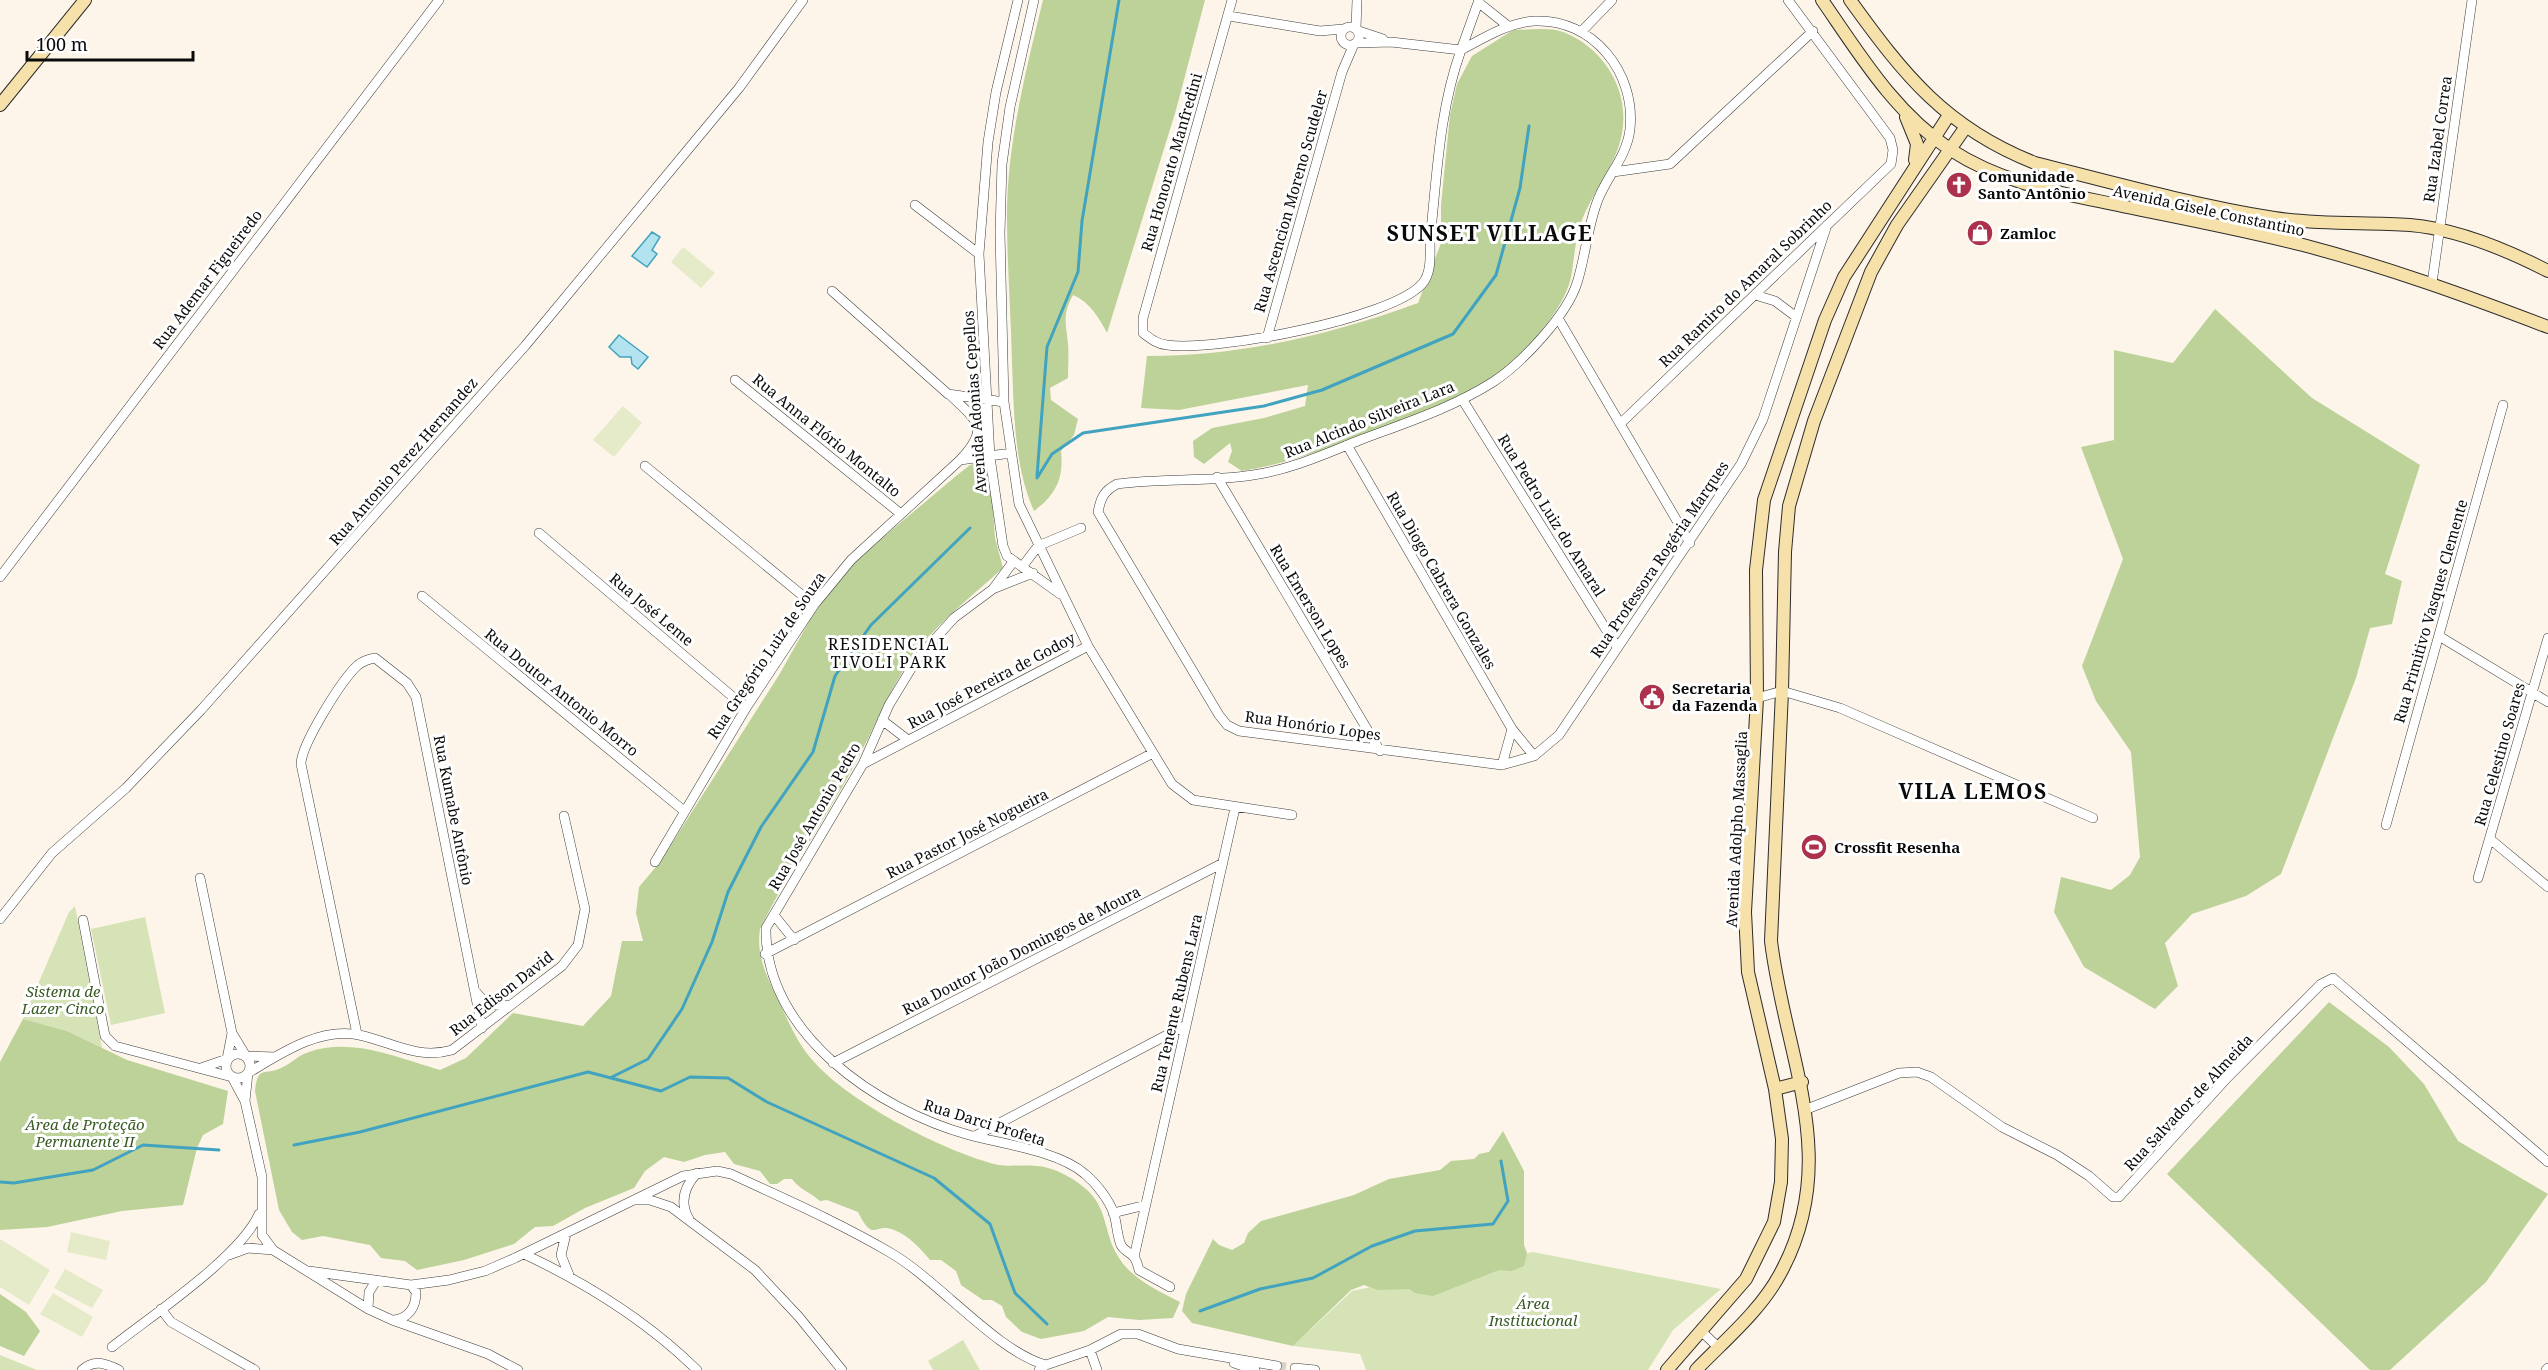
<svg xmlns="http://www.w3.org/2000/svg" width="2548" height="1370" font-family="'Noto Serif',serif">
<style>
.green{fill:#d6e3b7}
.forest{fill:#bcd298}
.pitch{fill:#e5ebc8}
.water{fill:#b3e3ef;stroke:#41a3bf;stroke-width:1.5}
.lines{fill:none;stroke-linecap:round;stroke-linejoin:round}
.stream{stroke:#41a3bf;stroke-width:3}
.minor-tunnel{stroke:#d9d2c8;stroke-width:9;stroke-dasharray:9 4.5;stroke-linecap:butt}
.minor-casing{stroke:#3d3d3d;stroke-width:10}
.secondary-casing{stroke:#2c2c2c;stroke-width:14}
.minor{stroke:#fff;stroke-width:9}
.secondary{stroke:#f7e1aa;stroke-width:12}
.labels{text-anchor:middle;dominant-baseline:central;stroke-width:6;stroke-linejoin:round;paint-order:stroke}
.street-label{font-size:15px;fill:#0a0a0a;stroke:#fff}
.poi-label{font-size:15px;font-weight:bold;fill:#0a0a0a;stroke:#fff;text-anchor:start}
.park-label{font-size:15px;font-style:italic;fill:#375a22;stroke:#fff}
.neighbourhood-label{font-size:16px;letter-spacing:1.5px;fill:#0a0a0a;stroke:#fff}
.district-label{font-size:21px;font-weight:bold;letter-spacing:1.5px;fill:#0a0a0a;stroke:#fff}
</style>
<rect width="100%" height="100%" fill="#fdf5e9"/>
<!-- green -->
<path class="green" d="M75,906L102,1048L67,1031L23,1019L69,912Z
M145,917L165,1013L111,1025L91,929Z
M1533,1252L1721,1289L1673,1330L1648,1370H1366L1360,1354L1293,1346L1352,1291Z
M963,1340L980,1370H933L928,1361Z
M0,1355L37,1370H0Z"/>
<!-- forest -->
<path class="forest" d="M1043,0H1205L1176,110L1107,333C1099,318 1090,302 1073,295C1062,315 1066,323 1068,344C1069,355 1068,367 1068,378L1050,388L1051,400L1078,419L1074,435L1061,451C1064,478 1056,495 1034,511C1014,467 1014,411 1012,363C1011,314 1007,265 1007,216C1007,144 1026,70 1043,0Z
M1513,30C1528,30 1549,27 1563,32C1603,47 1630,90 1622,133C1618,160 1595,190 1584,215C1575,235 1575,255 1571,277C1564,312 1520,358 1491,378C1466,396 1434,407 1405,419C1352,440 1298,462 1242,471L1228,462L1232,451L1230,443L1204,464L1194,457L1193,441L1212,428L1264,418L1305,406L1308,385L1179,410L1141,408L1147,356C1241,356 1330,335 1418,303L1441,243V205L1450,115L1457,84L1472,56Z
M2215,309L2312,398L2420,465L2385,574L2402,581L2392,624L2370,628L2356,678L2281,874L2246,896L2192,914L2165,943L2178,986L2155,1009L2084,967L2054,912L2061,877L2111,890L2130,875L2140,857L2131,752L2096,701L2082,666L2123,559L2081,447L2114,440V350L2173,363Z
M983,461L990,468L995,538L1003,568C972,596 937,623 912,657C889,690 875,727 856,762C826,819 788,871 760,929C756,955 766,975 777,998C788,1020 798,1046 816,1064C852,1103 933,1145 984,1161C1006,1169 1016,1164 1037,1166C1053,1167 1074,1178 1086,1189C1107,1207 1104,1231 1116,1253C1129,1278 1157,1290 1180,1302L1173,1318L1139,1320L1108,1317L1084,1331L1041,1339L1022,1332L1006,1317L1002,1306L992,1300H983L961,1285L956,1271L941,1260H930C921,1249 908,1235 894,1230C874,1222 874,1244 858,1212L827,1200L820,1201C810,1192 800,1190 792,1179H784L777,1184H770L760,1171L734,1164L725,1152L705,1155L684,1162L664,1157L645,1171L634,1188L585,1208L553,1226L535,1227L514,1244L464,1260L417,1270L405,1261L381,1258L370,1245L323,1236L302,1240L292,1232L279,1210L255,1091C258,1064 265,1076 281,1068C291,1064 298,1055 309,1052C352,1037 398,1058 440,1070L466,1058L513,1013L583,1026L611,996L622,941H643L636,913L639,887L660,862L779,675L811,618L832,589L855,561L956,476L970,465Z
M2329,1002L2389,1047L2424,1084L2458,1141L2548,1194L2486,1282L2390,1370H2370L2167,1174Z
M23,1019L67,1031L127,1060L228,1091L223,1124L203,1135L197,1148L183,1205L122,1211L47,1227L0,1230V1062Z
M1503,1131L1524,1171V1245L1527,1253L1524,1266L1511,1271L1499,1270L1433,1296L1415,1293L1409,1289L1378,1290L1364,1285L1351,1290L1293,1346L1192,1323L1182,1311L1186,1294L1213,1239L1219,1245L1232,1250L1244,1243L1248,1233L1261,1221L1354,1195L1389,1179L1440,1170L1451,1161L1474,1159L1479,1154L1489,1152Z
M0,1294L26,1312L40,1331L24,1356L0,1346Z"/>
<!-- pitch -->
<path class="pitch" d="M683,247L715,273L701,288L671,262Z
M623,406L642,423L614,457L593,440Z
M71,1232L110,1241L106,1260L67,1252Z
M0,1239L50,1270L29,1305L0,1287Z
M65,1269L103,1290L92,1308L54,1288Z
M53,1293L93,1317L82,1337L40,1314Z"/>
<!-- water -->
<path class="water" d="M652,232L660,237L652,250L657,254L647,267L632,256Z
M619,335L648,357L638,369L632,364L631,357H620L609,347Z"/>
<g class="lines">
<!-- stream -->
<path class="stream" d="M1037,476L1047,347L1078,272L1082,221L1119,0
M1037,478L1052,454L1083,433L1264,406L1322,390L1453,334L1496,275L1520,188L1529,126
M610,1078L648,1059L682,1009L712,942L728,892L761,827L813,752L835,676L871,625L970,528
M294,1145L360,1132L588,1072L661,1091L690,1077L728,1078L767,1102L934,1178L990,1224L1015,1293L1047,1324
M0,1182L14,1183L93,1170L143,1145L219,1150
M1200,1311L1260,1289L1313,1278L1372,1246L1415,1231L1493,1224L1508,1201L1501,1161"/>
<!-- minor-tunnel -->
<path class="minor-tunnel" d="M1277,1366L1295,1368"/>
<defs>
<path id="minor" d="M1018,0L996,92L988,142L979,254L990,457L1003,546L1007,556L1060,594
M1034,0L1010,107L1002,164L1000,233L1004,402L1019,504L1088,646L1172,784L1193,800L1292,815
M1232,0L1143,318V333C1151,339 1157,344 1167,345C1214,352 1391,319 1422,284C1432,273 1430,254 1430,240C1437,176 1439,111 1461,50C1484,38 1507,23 1534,21C1593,18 1636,73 1630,129C1627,158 1604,179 1596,205C1587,231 1585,258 1577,283C1567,315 1522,363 1493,382C1452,408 1405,423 1360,440C1325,454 1290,470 1253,475C1208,482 1162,478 1117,484C1104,491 1101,497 1098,512L1219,715L1227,725L1239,731L1502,765L1534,756L1559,735L1741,464L1763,419L1827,225
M1478,2L1508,26
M1229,16L1320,31L1343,29
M1341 36a9 9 0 1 1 18 0a9 9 0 1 1-18 0Z
M1356,29L1357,0
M1359,31L1383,39
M1582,31L1612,0
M1357,43L1391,42L1461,50L1479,0
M1613,172L1670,164L1813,31
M915,205L979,254
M2432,283L2472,0
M832,291L948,394L1004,402
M1755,295L1775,301L1795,316
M1558,318L1690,543
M1267,338L1342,72L1354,44
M735,380L901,514
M949,394C977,421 991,427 960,460
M1462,399L1617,647
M1620,424L1891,164L1893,150L1890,138L1788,0
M1347,445L1512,729L1534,756
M645,466L814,605
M1217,477L1380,751
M539,533L746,708
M1013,562L993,589L954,618L917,659L889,705L863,764L766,928C764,1033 878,1110 969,1135C1002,1144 1059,1151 1085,1174C1097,1184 1109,1200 1114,1214C1117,1224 1117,1236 1121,1245C1124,1251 1131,1253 1134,1257C1137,1261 1138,1266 1139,1270L1170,1287
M1022,567L1038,546L1081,528
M0,577L439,0
M995,588L1033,573
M422,596L683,810
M2439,636L2548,702
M1757,698L1782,691L1840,708L2093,818
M882,720L908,740
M863,764L1088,646
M1502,765L1512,729
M2386,825L2503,405
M2490,839L2548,887
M655,862L746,708L814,605L851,560L960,460L1011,453
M200,878L232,1033L246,1056L275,1057
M2478,878L2548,638
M774,915L794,940
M0,919L52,853L126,788L201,710L525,346L739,88L803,0
M83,920L105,1036L115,1046L232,1077L245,1101L262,1177V1235L273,1250L368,1309L392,1320L488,1354L518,1370
M765,954L1153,753
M476,992C485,1004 494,1007 508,1005
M357,1034L301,764C301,745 342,679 358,665C363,661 369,659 375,658L407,683L416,697L482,1028
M226 1066a12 12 0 1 1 24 0a12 12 0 1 1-24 0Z
M833,1063L1223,863
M201,1068L227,1059L232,1033
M245,1101L248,1073C280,1054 319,1027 359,1035C392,1042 417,1060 452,1050L562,966L578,945L585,909L564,816
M1807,1109L1899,1073L1917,1072L1931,1077L2002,1127L2057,1155L2089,1176L2113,1197H2119L2227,1078L2321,984L2333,978L2548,1162
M975,1136L1186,1025
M636,1200H650L671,1207L755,1270L799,1317L842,1370
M1113,1213L1146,1205
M689,1219C679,1202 684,1187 697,1173
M566,1234L561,1255L569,1275
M524,1254C588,1284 646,1320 697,1370
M229,1255L248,1248L273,1250
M1134,1257L1235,808
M309,1271L411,1285L449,1280L485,1271L515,1258L683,1176L717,1171L731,1174C785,1199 840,1223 891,1253C939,1281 997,1352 1046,1365
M161,1309L171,1322L255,1370
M368,1309L369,1292L376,1281
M394,1320C409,1318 416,1307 416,1292L411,1285
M1701,1331L1718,1347
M112,1347C151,1316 240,1257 259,1214
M1090,1350L1097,1370
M1234,1363L1255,1370
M1295,1368L1315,1370
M82,1370C94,1359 105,1363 119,1370
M1039,1370L1046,1365L1090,1350L1121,1334H1138L1178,1349L1277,1366
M2546,1370L2548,1368"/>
<path id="secondary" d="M1822,0C1860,55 1894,112 1951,150C2003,184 2062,193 2122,206C2182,218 2244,230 2303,245C2387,267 2467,296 2548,327
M1850,0C1904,75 1946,128 2035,163C2114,183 2194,205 2274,218C2319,225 2365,222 2410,225C2457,229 2507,250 2548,271
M0,105L85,0
M1906,117L1917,144L1915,160
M1775,1089L1802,1082
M1667,1370L1746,1279L1774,1222L1781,1182L1782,1139L1775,1089L1748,972L1745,912L1757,698L1756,570L1764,500L1825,320L1844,277L1949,115
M1696,1370C1725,1340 1760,1311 1780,1274C1843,1159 1785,1058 1771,941L1782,691L1785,552L1789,506L1814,421L1871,272L1897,225L1965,128"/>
</defs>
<!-- minor casing -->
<use href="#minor" class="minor-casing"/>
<!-- secondary casing -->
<use href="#secondary" class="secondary-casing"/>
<!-- minor -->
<use href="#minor" class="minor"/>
<!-- secondary -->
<use href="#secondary" class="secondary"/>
</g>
<!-- icons -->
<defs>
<symbol id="church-disc" viewBox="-11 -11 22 22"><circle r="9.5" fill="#ab314c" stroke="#fff"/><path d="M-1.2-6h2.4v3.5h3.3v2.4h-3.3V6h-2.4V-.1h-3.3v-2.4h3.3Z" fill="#fff"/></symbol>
<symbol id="shop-disc" viewBox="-11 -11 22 22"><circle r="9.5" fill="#ab314c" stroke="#fff"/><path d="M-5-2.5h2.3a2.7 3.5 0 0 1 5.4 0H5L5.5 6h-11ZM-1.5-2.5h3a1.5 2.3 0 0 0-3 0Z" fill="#fff"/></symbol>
<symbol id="civic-disc" viewBox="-11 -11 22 22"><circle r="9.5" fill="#ab314c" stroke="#fff"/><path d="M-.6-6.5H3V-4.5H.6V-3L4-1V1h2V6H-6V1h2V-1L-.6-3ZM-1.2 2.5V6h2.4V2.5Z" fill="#fff"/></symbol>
<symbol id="stadium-disc" viewBox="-11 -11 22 22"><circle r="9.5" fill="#ab314c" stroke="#fff"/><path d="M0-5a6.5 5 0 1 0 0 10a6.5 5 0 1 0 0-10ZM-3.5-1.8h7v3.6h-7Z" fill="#fff"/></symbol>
</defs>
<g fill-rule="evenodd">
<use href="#church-disc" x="1944" y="170" width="30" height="30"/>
<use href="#shop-disc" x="1965" y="218" width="30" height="30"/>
<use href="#civic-disc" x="1637" y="682" width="30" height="30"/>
<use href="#stadium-disc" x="1799" y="832" width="30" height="30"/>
</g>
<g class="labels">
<!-- street labels -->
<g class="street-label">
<text transform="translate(2437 139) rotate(-82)">Rua Izabel Correa</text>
<text transform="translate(1171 162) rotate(-74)">Rua Honorato Manfredini</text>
<text transform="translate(1290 201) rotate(-74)">Rua Ascencion Moreno Scudeler</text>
<text transform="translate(2209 210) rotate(12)">Avenida Gisele Constantino</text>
<text transform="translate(207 279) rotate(-53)">Rua Ademar Figueiredo</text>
<text transform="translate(1745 283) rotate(-44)">Rua Ramiro do Amaral Sobrinho</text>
<text transform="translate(974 402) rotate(-94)">Avenida Adonias Cepellos</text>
<text transform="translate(1369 419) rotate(-22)">Rua Alcindo Silveira Lara</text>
<text transform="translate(827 435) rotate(39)">Rua Anna Flório Montalto</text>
<text transform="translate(403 461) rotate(-49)">Rua Antonio Perez Hernandez</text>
<text transform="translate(1552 515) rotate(58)">Rua Pedro Luiz do Amaral</text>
<text transform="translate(1659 559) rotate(-56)">Rua Professora Rogéria Marques</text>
<text transform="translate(1442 580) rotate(60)">Rua Diogo Cabrera Gonzales</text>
<text transform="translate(1311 606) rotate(59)">Rua Emerson Lopes</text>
<text transform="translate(652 609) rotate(40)">Rua José Leme</text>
<text transform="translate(2430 611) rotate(-74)">Rua Primitivo Vasques Clemente</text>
<text transform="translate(766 655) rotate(-56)">Rua Gregório Luiz de Souza</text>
<text transform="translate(991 680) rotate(-28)">Rua José Pereira de Godoy</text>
<text transform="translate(562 692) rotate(39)">Rua Doutor Antonio Morro</text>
<text transform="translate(1313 725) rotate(8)">Rua Honório Lopes</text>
<text transform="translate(2499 754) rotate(-74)">Rua Celestino Soares</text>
<text transform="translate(454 810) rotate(79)">Rua Kumabe Antônio</text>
<text transform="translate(814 816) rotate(-60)">Rua José Antonio Pedro</text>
<text transform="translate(1736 829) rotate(-87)">Avenida Adolpho Massaglia</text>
<text transform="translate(967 833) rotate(-27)">Rua Pastor José Nogueira</text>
<text transform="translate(1021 950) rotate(-27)">Rua Doutor João Domingos de Moura</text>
<text transform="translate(501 993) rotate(-38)">Rua Edison David</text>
<text transform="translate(1176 1003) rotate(-77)">Rua Tenente Rubens Lara</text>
<text transform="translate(2188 1102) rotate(-47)">Rua Salvador de Almeida</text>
<text transform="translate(985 1122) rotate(17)">Rua Darci Profeta</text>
</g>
<!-- poi labels -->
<g class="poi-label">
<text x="1978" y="176">Comunidade<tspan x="1978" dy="17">Santo Antônio</tspan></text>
<text x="2000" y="233">Zamloc</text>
<text x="1672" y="688">Secretaria<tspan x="1672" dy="17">da Fazenda</tspan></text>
<text x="1834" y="847">Crossfit Resenha</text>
</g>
<!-- park labels -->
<g class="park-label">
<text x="63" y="991">Sistema de<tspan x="63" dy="17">Lazer Cinco</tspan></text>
<text x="85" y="1124">Área de Proteção<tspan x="85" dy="17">Permanente II</tspan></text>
<text x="1533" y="1303">Área<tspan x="1533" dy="17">Institucional</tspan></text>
</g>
<!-- neighbourhood labels -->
<g class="neighbourhood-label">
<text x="889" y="644">RESIDENCIAL<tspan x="889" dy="18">TIVOLI PARK</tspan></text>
</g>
<!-- district labels -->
<g class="district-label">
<text x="1490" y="233">SUNSET VILLAGE</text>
<text x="1973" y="791">VILA LEMOS</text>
</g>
</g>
<!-- scale -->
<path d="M27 51v9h166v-9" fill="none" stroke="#0a0a0a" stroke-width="3"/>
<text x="36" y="51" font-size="18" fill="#0a0a0a" stroke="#ffffff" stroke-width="4.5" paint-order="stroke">100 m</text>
</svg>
